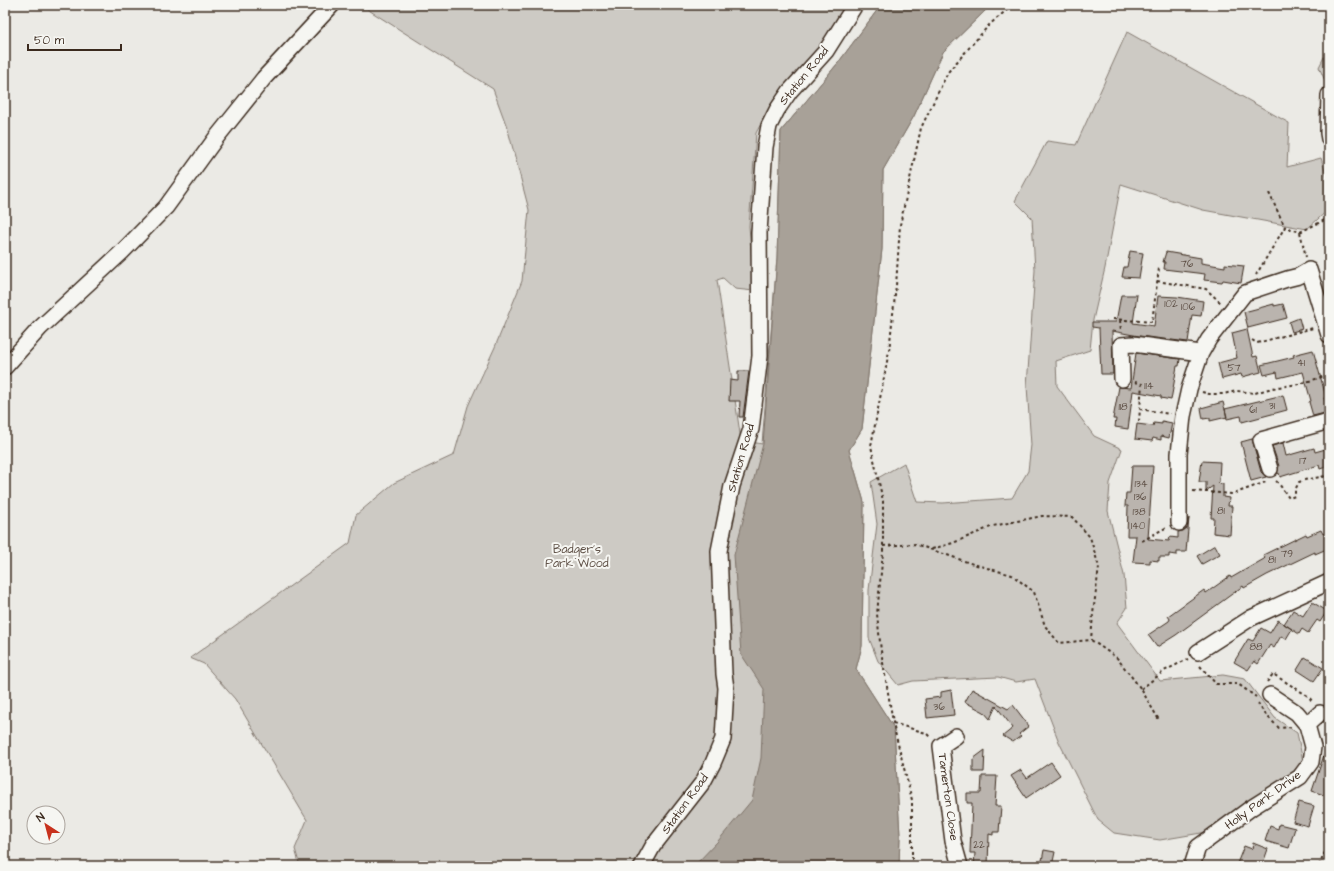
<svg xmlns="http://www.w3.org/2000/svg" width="1334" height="871" font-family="'Architects Daughter',sans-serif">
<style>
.green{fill:#cdcac4;stroke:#847a71}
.water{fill:#a8a198;stroke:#7c7167}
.building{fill:#bab4ae;stroke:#3b2a1e}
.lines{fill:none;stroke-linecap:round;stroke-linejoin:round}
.minor-casing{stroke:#3b2a1e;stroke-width:18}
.path{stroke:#3b2a1e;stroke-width:2;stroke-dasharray:3 3;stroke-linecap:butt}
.minor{stroke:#f6f6f2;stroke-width:15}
.labels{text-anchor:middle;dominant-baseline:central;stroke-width:4;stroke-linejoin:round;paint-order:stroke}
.number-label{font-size:10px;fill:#5b4c42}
.street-label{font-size:12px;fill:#3b2a1e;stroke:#f6f6f2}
.park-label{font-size:12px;fill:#605248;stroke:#f6f6f2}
</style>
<rect width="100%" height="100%" fill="#ebeae5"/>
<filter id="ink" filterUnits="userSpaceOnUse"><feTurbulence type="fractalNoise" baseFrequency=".025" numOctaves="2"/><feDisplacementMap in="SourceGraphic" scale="8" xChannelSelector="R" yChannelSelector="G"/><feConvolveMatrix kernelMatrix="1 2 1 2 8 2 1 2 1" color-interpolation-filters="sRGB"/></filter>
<g filter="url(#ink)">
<!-- green -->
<path class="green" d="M353,5H848L802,72L774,99L756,133L749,226L754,291L735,289L723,278L717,280L741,440L762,444L777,258L781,131L838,63L881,5H991L943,52L914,116L883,170L882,249L862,429L849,450L864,502L862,646L856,669L894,728L900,836L899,866H300L295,849L307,820L235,699L204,664L190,658L350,543L356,515L394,483L454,455L468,406L495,347L522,281L529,210L508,130L493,89L367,9H349Z
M1127,32L1289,123L1287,167L1321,158L1329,184V209L1307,229L1203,210L1121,184L1105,268L1093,320L1090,350L1056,361L1057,386L1094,436L1122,449L1110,483L1108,511L1124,575L1127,608L1117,623L1160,681L1223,675L1245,679L1275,718L1297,733L1303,761L1286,779L1207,832L1160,840L1114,833L1098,820L1059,742L1035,679L1016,682L998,677L913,681L898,685L878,661L869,638V590L877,524L871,482L904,463L917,502L943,503L1012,498L1028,471L1031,445L1027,386L1035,270L1032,218L1015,201L1047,141L1076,145Z
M1329,47V90L1319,67Z"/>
<!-- water -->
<path class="water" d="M881,5H991L943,52L914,116L883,170L882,249L862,429L849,450L864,502L862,646L856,669L894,728L900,836L899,866H692L696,864L718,841L752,800L761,758L764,689L741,654L734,555L763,444L777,258L781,131L838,63Z"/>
<!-- building -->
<path class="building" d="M1130,251L1143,253L1139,278L1122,277L1124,267H1127Z
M1166,252L1201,258V263L1225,267V264L1244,266L1241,283L1223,280L1222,282L1204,280L1205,274L1164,269L1165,262H1163Z
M1121,295H1137L1133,323L1154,326L1158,296L1177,297L1203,301L1201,316L1192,315L1188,342L1139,336L1112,331L1113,374H1101L1099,328L1092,327V322H1116Z
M1274,304V306L1283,304L1287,318L1248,328L1244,312Z
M1299,318L1302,329L1292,332L1289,322Z
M1247,329L1253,357L1257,356L1261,372L1242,377L1241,374L1222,379L1218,363L1237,358L1232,333Z
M1313,350L1326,397L1324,398L1329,412L1313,416L1309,402L1311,401L1303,372L1278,378L1277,372L1264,375L1261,365L1294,357L1293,355Z
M1136,353L1180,359L1179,366H1177L1171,400L1161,398V396L1133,391L1128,429L1115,427L1116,419H1113L1119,387L1131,388Z
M738,371H749L743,417H739L740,401H729L730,380L738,381Z
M1283,395L1287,410L1242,422L1241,416L1227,419L1225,409Z
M1223,402L1227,417L1210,421V418L1203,419L1201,408Z
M1162,421L1172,423L1169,438L1161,436V440L1153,438L1152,441L1135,439L1137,424L1153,426L1154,423L1162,424Z
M1252,439L1261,472L1266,477L1251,481L1241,442Z
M1283,443L1286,456L1314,448L1315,452L1329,448V466L1320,469L1319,465L1280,477L1279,473L1277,474L1279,466L1272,446Z
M1202,461L1220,462L1219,482L1217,483L1223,484V497L1229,498L1228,506H1232L1230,535L1213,533L1214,518H1211L1213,486L1206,491V482H1199Z
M1132,466H1153L1148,539L1169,541L1170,537L1178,538V532L1183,531L1187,528L1189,518L1186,552H1177V555L1169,554V557H1159V561L1150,560V563L1133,562L1136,536H1127L1128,506H1125L1126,493H1130Z
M1321,530L1323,534L1329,531V548L1315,554V552L1267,575L1244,588L1243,586L1176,635L1157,647L1148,635L1169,621L1170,619L1168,616L1204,590L1206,593L1230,576L1231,578L1264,559L1265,558L1263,555L1306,534L1307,536Z
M1215,545L1220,554L1202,564L1197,556Z
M1312,602L1327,611L1320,622L1317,620L1308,633L1302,629L1299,634L1284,624L1293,610L1303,616Z
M1278,620L1292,629L1286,639L1281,636L1274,648L1270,645L1258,664L1254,661L1248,670L1234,662L1248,639L1253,641L1261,628L1270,633Z
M1305,657L1323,668L1314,681L1297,670Z
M972,689L1008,709L1013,705L1029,726L1019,734L1021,736L1013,742L1003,736L1013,728L996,706L990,719L984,712L965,702Z
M951,690L954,715L927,718L925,699L941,697V692Z
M1327,746H1329V791L1327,796L1312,791Z
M985,750L984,772H973V759Z
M1051,762L1060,775L1026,798L1011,776L1021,770L1027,778Z
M982,776H997L995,806H1001L999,832H993V835L989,834L988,866H974L975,853H970L972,803H967V793H981Z
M1299,802L1314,806L1308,826L1293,822Z
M1279,824L1295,828L1289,848L1265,841L1270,826L1278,829Z
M1253,843L1268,849L1262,866H1236L1244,846L1252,849Z
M1044,850L1055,852L1052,866H1041Z"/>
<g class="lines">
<defs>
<path id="minor" d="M1329,95L1328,133L1329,139
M5,367L40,328L122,252L166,207L216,138L264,78L332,5
M1122,379L1121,345L1133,344L1201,353
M1270,469L1261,440L1329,421
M1179,523V454L1183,416L1189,389L1201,353L1209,339L1245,293L1287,279L1299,276L1309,270L1329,335
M1198,652L1251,618L1329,582
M1270,695L1297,713L1307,725
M956,736L941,746L953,841L960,866
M642,866L653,846L703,782L713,763L723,739L726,688L724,674L719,551L732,486L751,429L760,356L759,232L765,147L769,126L777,110L790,91L826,51L855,5
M1192,866L1198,847L1251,808L1300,777L1311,762L1313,747L1307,725L1320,713"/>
</defs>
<!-- minor casing -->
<use href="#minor" class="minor-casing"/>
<!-- path -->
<path class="path" d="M1269,193L1285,227
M1300,232L1306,257
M1256,275L1285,227L1300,232L1329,218
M1157,281L1206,289L1221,303
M1113,319L1152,322L1159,268
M1120,320L1121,331
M1252,340L1257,343L1313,328
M1135,382L1142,384L1139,421
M1202,392L1209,394H1223L1237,391L1255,393L1272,388L1299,384L1329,375
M1140,409L1170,414
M1276,481C1280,484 1285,493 1289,498L1295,496V490L1299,482C1309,478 1319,478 1329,475
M1193,491L1233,494L1266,482
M1142,541L1167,527
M883,546L915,544L973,564L1012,575L1034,592L1045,626L1059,643L1091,640L1117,658L1141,689L1159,720
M932,549L953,543L993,526L1042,516L1072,517L1090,537L1099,567L1093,614L1091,640
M1200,666L1216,684H1238L1256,697
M1267,682L1273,674L1308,696L1313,702
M1141,689L1164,671L1188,659
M1258,703C1263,713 1271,720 1279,728L1291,727
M893,723L926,733L931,738
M912,866V800L894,728L881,651L877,614L883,552V501L871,446L889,351L896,286L900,225L921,128L948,72L990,24L1013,5
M1319,866L1329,843"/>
<!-- minor -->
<use href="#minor" class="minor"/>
</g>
</g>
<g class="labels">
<!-- number labels -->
<g class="number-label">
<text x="1187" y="264">76</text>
<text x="1171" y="304">102</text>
<text x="1188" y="307">106</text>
<text x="1301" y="363">41</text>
<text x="1234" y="368">57</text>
<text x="1149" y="386">114</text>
<text x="1272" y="406">31</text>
<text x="1123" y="407">118</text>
<text x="1253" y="410">61</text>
<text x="1303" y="461">17</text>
<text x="1141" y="484">134</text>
<text x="1140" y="497">136</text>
<text x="1221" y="511">81</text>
<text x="1139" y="512">138</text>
<text x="1138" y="526">140</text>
<text x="1287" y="554">79</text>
<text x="1272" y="560">81</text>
<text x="1256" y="647">88</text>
<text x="939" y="707">36</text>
<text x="979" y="845">22</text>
</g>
<!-- street labels -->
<g class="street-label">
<text transform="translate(804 76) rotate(-51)">Station Road</text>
<text transform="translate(741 458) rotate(-74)">Station Road</text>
<text transform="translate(948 797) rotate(82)">Tamerton Close</text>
<text transform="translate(1263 800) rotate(-36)">Holly Park Drive</text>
<text transform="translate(685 804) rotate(-54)">Station Road</text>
</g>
<!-- park labels -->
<g class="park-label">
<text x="577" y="549">Badger's<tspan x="577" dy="14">Park Wood</tspan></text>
</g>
</g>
<!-- margin -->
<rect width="1334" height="871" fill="none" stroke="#f6f6f2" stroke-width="20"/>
<rect x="10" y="10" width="1314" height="851" fill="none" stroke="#3b2a1e" stroke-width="1.5" filter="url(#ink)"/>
<!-- north arrow -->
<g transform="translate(46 825) rotate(324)"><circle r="19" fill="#f6f6f2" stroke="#aba49d"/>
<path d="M0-3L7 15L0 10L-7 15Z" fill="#c8321e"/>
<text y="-6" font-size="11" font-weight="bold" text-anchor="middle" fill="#3b2a1e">N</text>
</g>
<!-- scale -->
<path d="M28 44v6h93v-6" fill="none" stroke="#3b2a1e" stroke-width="2"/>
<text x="34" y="44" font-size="12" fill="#3b2a1e" stroke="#f6f6f2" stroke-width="3" paint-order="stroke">50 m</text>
</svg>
